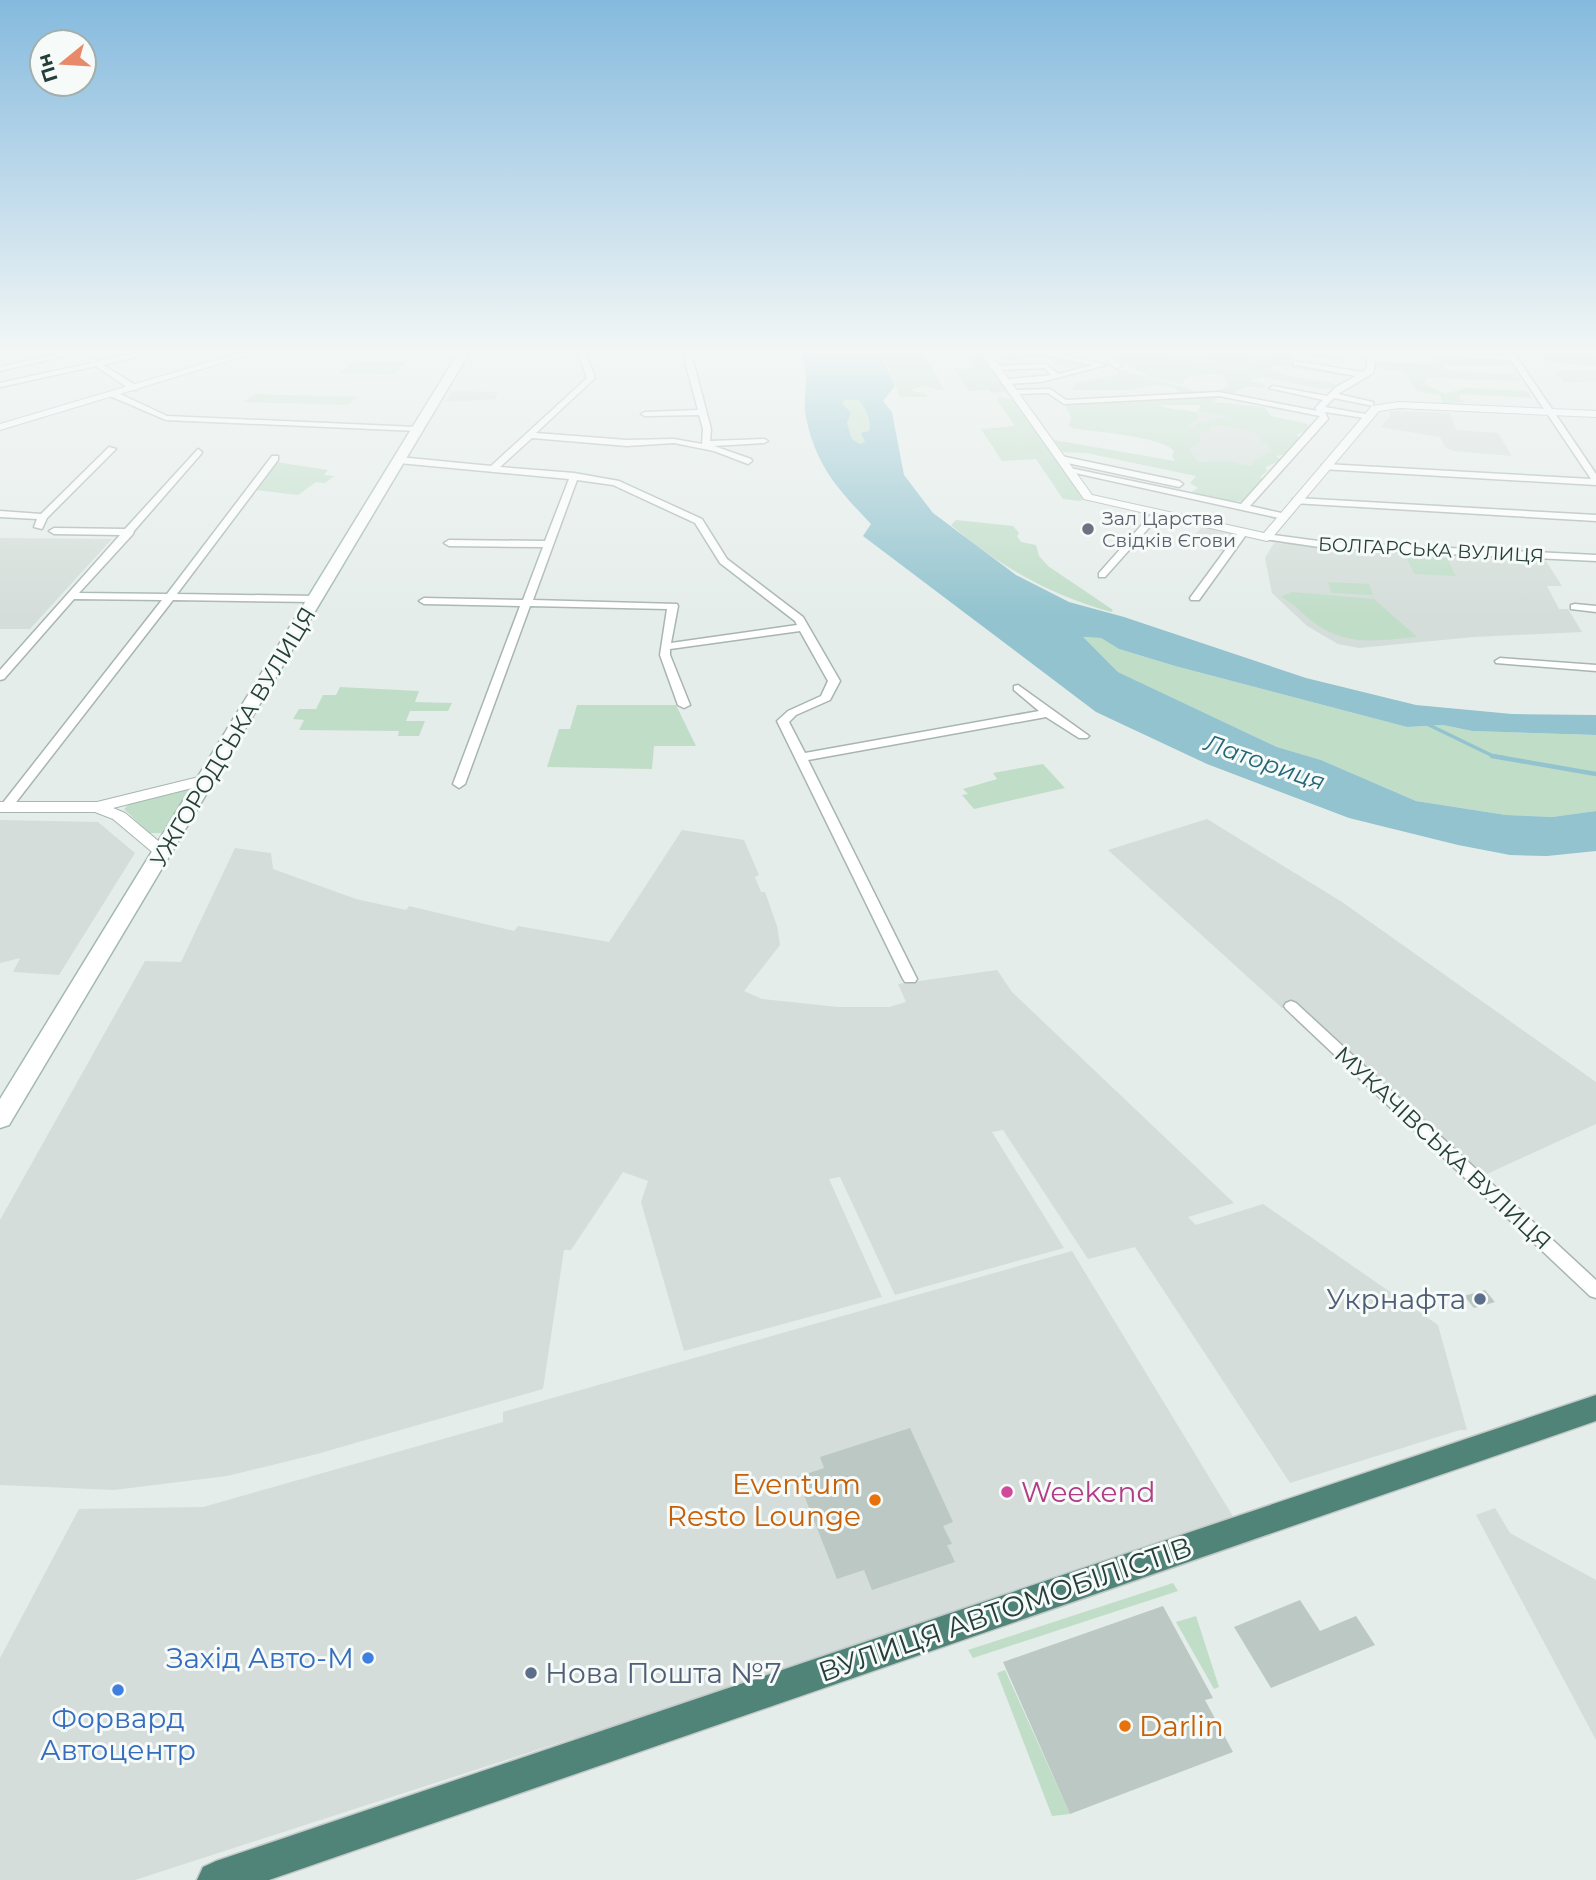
<svg xmlns="http://www.w3.org/2000/svg" width="1596" height="1880" font-family="Montserrat,sans-serif">
<style>
.built{fill:#d4ddd9}
.green{fill:#c0ddc8;fill-rule:evenodd}
.water{fill:#92c3ce;fill-rule:evenodd}
.lines{fill:none;stroke-linecap:round;stroke-linejoin:round}
.stream-far1{stroke:#92c3ce;stroke-width:3.5}
.stream{stroke:#92c3ce;stroke-width:4.5}
.building{fill:#bbc8c3}
.minor-casing{stroke:#a8b5b1;stroke-width:3}
.tertiary-casing{stroke:#a8b5b1;stroke-width:2}
.secondary-casing{stroke:#a4b8b2;stroke-width:3}
.trunk-casing{stroke:#c2c9c7;stroke-width:3}
.minor{fill:#fff;fill-rule:evenodd}
.tertiary{fill:#fff;fill-rule:evenodd}
.secondary{fill:#fff;fill-rule:evenodd}
.trunk{fill:#508478;fill-rule:evenodd}
.worship-dot{fill:#6b7280;stroke:#f6faf8;stroke-width:2.5}
.service-dot{fill:#5c6f8a;stroke:#f6faf8;stroke-width:2.5}
.hotel-dot{fill:#d1479c;stroke:#f6faf8;stroke-width:2.5}
.food-dot{fill:#e8710a;stroke:#f6faf8;stroke-width:2.5}
.shop-dot{fill:#3f7fe0;stroke:#f6faf8;stroke-width:2.5}
.labels{text-anchor:middle;dominant-baseline:central;stroke-width:6;stroke-linejoin:round;paint-order:stroke}
.far-worship-label{font-size:19px;fill:#5b616d;stroke:#f6faf8;text-anchor:start}
.far-street-label{font-size:19px;fill:#253e38;stroke:#f6faf8}
.street-label{font-size:23px;fill:#253e38;stroke:#f6faf8}
.water-label{font-size:24px;font-style:italic;fill:#236776;stroke:#f6faf8}
.near-service-label{font-size:28px;fill:#4e5e75;stroke:#f6faf8;text-anchor:end}
.near-food-label{font-size:28px;fill:#c56008;stroke:#f6faf8;text-anchor:end}
.near-hotel-label{font-size:28px;fill:#b23c85;stroke:#f6faf8;text-anchor:start}
.near-street-label{font-size:28px;fill:#253e38;stroke:#f6faf8}
.near-shop-label{font-size:28px;fill:#366cbe;stroke:#f6faf8;text-anchor:end}
</style>
<rect width="100%" height="100%" fill="#e5edea"/>
<!-- built -->
<path class="built" d="M1188,353H1275L1241,376L1178,360Z
M451,391L498,392L495,399L445,402Z
M1210,405L1303,423L1255,474L1197,462L1160,429Z
M1390,411L1449,413L1457,430L1498,433L1512,456L1453,451L1445,447L1440,437L1380,427L1390,416Z
M1204,524L1239,532L1225,552L1187,545Z
M0,538L112,539L30,629H0Z
M1274,543L1544,558L1562,586H1547L1559,609H1568L1582,632L1474,637L1359,648L1338,644L1307,626L1272,593L1265,558Z
M1207,819L1342,902L1596,1082V1124L1476,1179L1291,1006L1282,1008L1108,850Z
M0,820L98,822L135,853L59,975L13,972L20,958L0,963Z
M682,830L744,840L759,875L755,877L761,892H765L777,926L780,945L744,991L762,999L838,1007H889L906,1002L898,984L997,970L1012,992L1234,1203L1188,1217L1196,1225L1263,1204L1438,1325L1467,1430H1460L1290,1483L1135,1247L1088,1259L1003,1130L992,1132L1064,1248L895,1295L840,1177L829,1179L882,1297L684,1351L641,1202L648,1181L623,1172L571,1250H564L543,1389L317,1454L227,1476L114,1490L0,1485V1220L145,961L181,962L235,848L271,853L273,869L356,899L406,910L409,906L514,931L518,926L609,942Z
M1072,1251L1240,1528L576,1756L574,1738L135,1880H0V1658L79,1509L203,1507L503,1422V1412Z
M1495,1508L1510,1533L1596,1580V1740L1476,1515Z"/>
<!-- green -->
<path class="green" d="M882,353H922L945,391L923,386L910,390L928,395L926,397H900Z
M967,353H985L1011,391L992,393L989,390L969,391L954,369L976,368Z
M998,353H1032L1090,365L1066,367L1043,357L1005,361Z
M1114,353C1139,353 1166,352 1191,359V362L1214,366L1212,368L1245,371L1270,353H1329L1346,361L1299,355H1294L1290,361L1351,375L1344,376L1276,365L1270,369L1288,376L1332,383L1336,387L1324,389L1260,377L1251,381L1265,384L1266,388C1260,388 1252,386 1246,387C1232,392 1233,397 1216,391L1229,386L1224,378L1227,376C1217,374 1194,374 1184,379L1183,384H1180L1151,377L1128,366L1130,365L1110,363L1114,359Z
M1201,353H1262L1242,367L1195,358Z
M1544,353H1596V366L1545,361L1542,359Z
M1435,356L1508,361L1510,365H1444L1443,367L1450,371L1516,374L1521,381L1427,378L1424,384L1445,394L1466,388L1527,391L1532,398L1459,394L1461,400L1466,402L1443,403L1440,395L1417,391L1405,372L1374,368L1376,362H1381L1434,363Z
M354,361L405,362L394,375L339,373Z
M1115,368L1203,393L1182,394L1174,388L1156,385L1129,390H1073L1075,384L1080,382L1117,375L1118,372Z
M1565,370H1596V381L1565,383L1555,373Z
M254,394L357,397L348,405L244,402Z
M1219,394L1214,402L1264,407L1271,416L1308,424V430L1296,435L1300,438L1295,447L1289,449L1288,454L1276,456L1281,460L1266,467L1267,471L1260,477L1264,479L1244,501L1230,502L1190,493L1198,488L1190,483L1196,476L1086,453L1063,452L1054,440L1175,461L1172,456L1174,451C1161,436 1094,432 1072,428L1069,426L1071,418L1064,402ZM1159,405H1200L1198,411L1228,417L1196,424V430L1186,427L1198,418V413C1185,408 1169,411 1159,405ZM1216,425L1248,430L1261,436L1260,442L1267,443L1271,451L1253,461L1252,466L1227,461L1198,462L1189,449L1200,442V432L1207,433L1211,426Z
M999,397L1019,401L1088,497L1080,501L1063,499L1036,459L1002,461L981,429L1015,426L997,400Z
M846,400H858C865,406 872,422 869,431L862,434L866,442L860,444L852,439L847,423L850,413L842,403Z
M276,462L328,470L324,475L334,476L325,483L316,482L298,495L256,490Z
M956,520L1013,526L1019,533L1017,536L1021,542L1036,545L1039,556L1048,566L1113,610L1111,612C1050,595 999,566 951,525Z
M1406,556L1447,558L1456,576L1414,574Z
M1328,582L1369,584L1373,595L1331,593Z
M1292,592L1374,599L1417,637C1380,640 1348,647 1316,624C1304,616 1294,603 1281,597Z
M1082,637L1101,638L1119,649L1175,666L1407,727L1443,725L1472,731L1596,735V811L1552,817L1506,815L1416,801L1321,760L1277,747L1118,672Z
M340,687L419,691L415,702L452,703L448,711H410L406,721H425L419,736H398L399,731L299,730L304,720L293,719L299,709H316L323,695H336Z
M577,705H676L696,746H654L652,769L547,767L559,729H570Z
M1043,764L1065,788L974,809L962,795L968,794L963,789L997,779L993,773Z
M187,789L190,790L161,833H149L124,809L130,803Z
M1173,1583L1178,1591L973,1658L968,1650Z
M1196,1616L1219,1687L1214,1689L1176,1622Z
M1005,1670L1070,1814L1052,1816L997,1673Z"/>
<!-- water -->
<path class="water" d="M800,353H880L895,386L883,401L892,412L904,475L933,513L1016,575L1069,602L1124,617L1306,678L1416,705L1512,714L1596,715V735L1472,731L1443,725L1407,727L1175,666L1119,649L1101,638L1083,637L1118,672L1277,747L1321,760L1416,801L1506,815L1552,817L1596,811V851L1547,856L1510,855L1458,845L1349,818L1207,764L1096,712L863,536L871,524C838,489 817,468 806,418C802,397 811,373 800,353ZM846,400H858C865,406 872,422 869,431L861,433L865,442L860,444L852,439L847,423L851,413L842,403Z"/>
<g class="lines">
<!-- stream-far1 -->
<path class="stream-far1" d="M1427,724L1493,756L1502,757"/>
<!-- stream -->
<path class="stream" d="M1492,756L1596,774"/>
</g>
<!-- building -->
<path class="building" d="M1485,1290L1495,1302L1474,1308L1464,1296Z
M910,1428L953,1522L943,1526L952,1544L947,1545L955,1562L872,1590L864,1570L837,1579L797,1477L824,1468L820,1457Z
M1300,1600L1320,1631L1356,1616L1375,1645L1271,1688L1234,1627Z
M1163,1606L1213,1698L1205,1700L1233,1752L1070,1814L1003,1662Z"/>
<g class="lines">
<defs>
<path id="minor" d="M63,353H78L0,371V367Z
M134,353H149L103,365L137,386V390H131L96,366L0,387V383L91,363L90,359L98,361Z
M578,353H586L595,378L536,433L627,440L674,439L702,444L703,429L699,415L645,416L641,414L645,412L698,410L683,353H691L711,429L710,441L764,439L768,441L764,443L714,446L751,459L752,461L748,464L714,451L674,443L627,446L532,438L500,467L574,473L619,481L702,519L727,559L803,617L840,681L830,700L796,715L789,722L805,753L1039,711L1014,690V686L1018,685L1089,736L1087,738H1079L1046,717L808,760L917,979L915,982H905L903,979L777,721L788,711L821,696L828,681L800,631L670,649V655L690,705L684,708L678,705L660,655L667,609L530,606L465,784L459,788L453,784L520,606L424,604L419,601L424,598L523,600L543,547L449,546L444,543L449,540L545,541L569,479L399,463L395,460L399,457L491,466L587,378ZM577,480L613,485L695,523L720,563L795,621L797,625L671,643L678,606L677,604L533,600Z
M1036,353H1054L1106,365L1041,382L1005,384H1002V380L1051,375L1044,368L995,370L991,368L995,366L1046,364L1058,374L1093,365Z
M1100,353H1108L1122,366L1115,368Z
M1369,353H1377L1373,373L1338,394L1373,402V406L1334,398L1325,407L1371,415V419L1325,412L1328,419L1250,506L1286,514L1288,516L1283,519L1066,471L1070,468L1241,504L1320,416L1219,396L1064,404L1048,393L1012,394L1008,392L1012,390L1050,389L1066,400L1219,392L1317,411L1315,408L1323,400L1269,388L1273,386L1327,396L1336,387L1356,376L1297,365H1294V361L1362,372L1366,370Z
M1401,353L1508,356L1507,353H1514L1596,474V485L1322,469V465L1325,464L1591,479L1511,360Z
M110,392H116L167,416L417,427L421,429L417,431L166,420L110,396Z
M109,447L116,449L47,518L42,529L34,527L37,519L0,517V511L41,514Z
M198,449L202,452L201,454L134,531L133,534L79,593L167,594L272,456H278V460L177,594L316,596L321,599L316,602L173,600L10,810H2V804L162,600L74,599L4,679L0,680V670L120,535L54,534L49,531L54,528L125,529Z
M1061,456L1179,481L1183,484L1179,487L1058,461L1057,459Z
M1296,498L1596,515V521L1293,503V499Z
M1155,510L1163,512L1105,577H1099V573Z
M1240,530L1248,532L1199,600H1191L1190,598Z
M1267,534L1326,542L1596,555V561L1326,548L1264,539L1262,537Z
M1575,604L1596,606V612L1571,609V605Z
M1500,658L1596,665V671L1496,663L1495,661Z
M1291,1001L1296,1003L1596,1280V1298L1590,1296L1286,1009L1284,1006L1286,1003Z"/>
<path id="tertiary" d="M240,353H255L0,430V424Z
M981,353H990L1092,495L1264,533L1372,406L1399,402L1596,411V417L1399,408L1379,411L1271,539L1267,541L1084,499Z
M207,775L212,777L215,780L212,783L113,808L125,813L169,850L171,853L169,856H157L113,819L95,812H0V802H97Z"/>
<path id="secondary" d="M458,353H469L9,1125L0,1128V1099Z"/>
<path id="trunk" d="M1596,1395V1421L269,1880H197L203,1867L216,1861Z"/>
</defs>
<!-- minor casing -->
<use href="#minor" class="minor-casing"/>
<!-- tertiary casing -->
<use href="#tertiary" class="tertiary-casing"/>
<!-- secondary casing -->
<use href="#secondary" class="secondary-casing"/>
<!-- trunk casing -->
<use href="#trunk" class="trunk-casing"/>
<!-- minor -->
<use href="#minor" class="minor"/>
<!-- tertiary -->
<use href="#tertiary" class="tertiary"/>
<!-- secondary -->
<use href="#secondary" class="secondary"/>
<!-- trunk -->
<use href="#trunk" class="trunk"/>
</g>
<!-- sky -->
<linearGradient id="sky" x2="0" y2="1"><stop stop-color="#85bade"/><stop offset="0.57" stop-color="#f3f7f6"/><stop offset="1" stop-color="#f3f7f6" stop-opacity="0"/></linearGradient>
<rect width="1596" height="617" fill="url(#sky)"/>
<!-- markers -->
<circle class="worship-dot" cx="1088" cy="529" r="7"/>
<g class="service-dot">
<circle cx="1480" cy="1299" r="7"/>
<circle cx="531" cy="1673" r="7"/>
</g>
<circle class="hotel-dot" cx="1007" cy="1492" r="7"/>
<g class="food-dot">
<circle cx="875" cy="1500" r="7"/>
<circle cx="1125" cy="1726" r="7"/>
</g>
<g class="shop-dot">
<circle cx="368" cy="1658" r="7"/>
<circle cx="118" cy="1690" r="7"/>
</g>
<g class="labels">
<!-- far-worship labels -->
<g class="far-worship-label">
<text x="1102" y="518">Зал Царства<tspan x="1102" dy="22">Свідків Єгови</tspan></text>
</g>
<!-- far-street labels -->
<g class="far-street-label">
<text transform="translate(1431 550) rotate(3)">БОЛГАРСЬКА ВУЛИЦЯ</text>
</g>
<!-- street labels -->
<g class="street-label">
<text transform="translate(233 737) rotate(-59)">УЖГОРОДСЬКА ВУЛИЦЯ</text>
<text transform="translate(1443 1148) rotate(43)">МУКАЧІВСЬКА ВУЛИЦЯ</text>
</g>
<!-- water labels -->
<g class="water-label">
<text transform="translate(1265 762) rotate(19)">Латориця</text>
</g>
<!-- near-service labels -->
<g class="near-service-label">
<text x="1466" y="1299">Укрнафта</text>
<text x="545" y="1673" text-anchor="start">Нова Пошта №7</text>
</g>
<!-- near-food labels -->
<g class="near-food-label">
<text x="861" y="1484">Eventum<tspan x="861" dy="32">Resto Lounge</tspan></text>
<text x="1139" y="1726" text-anchor="start">Darlin</text>
</g>
<!-- near-hotel labels -->
<g class="near-hotel-label">
<text x="1021" y="1492">Weekend</text>
</g>
<!-- near-street labels -->
<g class="near-street-label">
<text transform="translate(1005 1609) rotate(-19)">ВУЛИЦЯ АВТОМОБІЛІСТІВ</text>
</g>
<!-- near-shop labels -->
<g class="near-shop-label">
<text x="354" y="1658">Захід Авто-М</text>
<text x="118" y="1718" text-anchor="middle">Форвард<tspan x="118" dy="32">Автоцентр</tspan></text>
</g>
</g>
<!-- north arrow -->
<g transform="translate(63 63) rotate(252)"><circle r="33" fill="#f6faf8" stroke="#a2afab" stroke-width="2"/>
<path d="M0-5L12 26L0 18L-12 26Z" fill="#e88a69"/>
<text y="-10" font-size="19" font-weight="bold" text-anchor="middle" fill="#253e38">Пн</text>
</g>
</svg>
